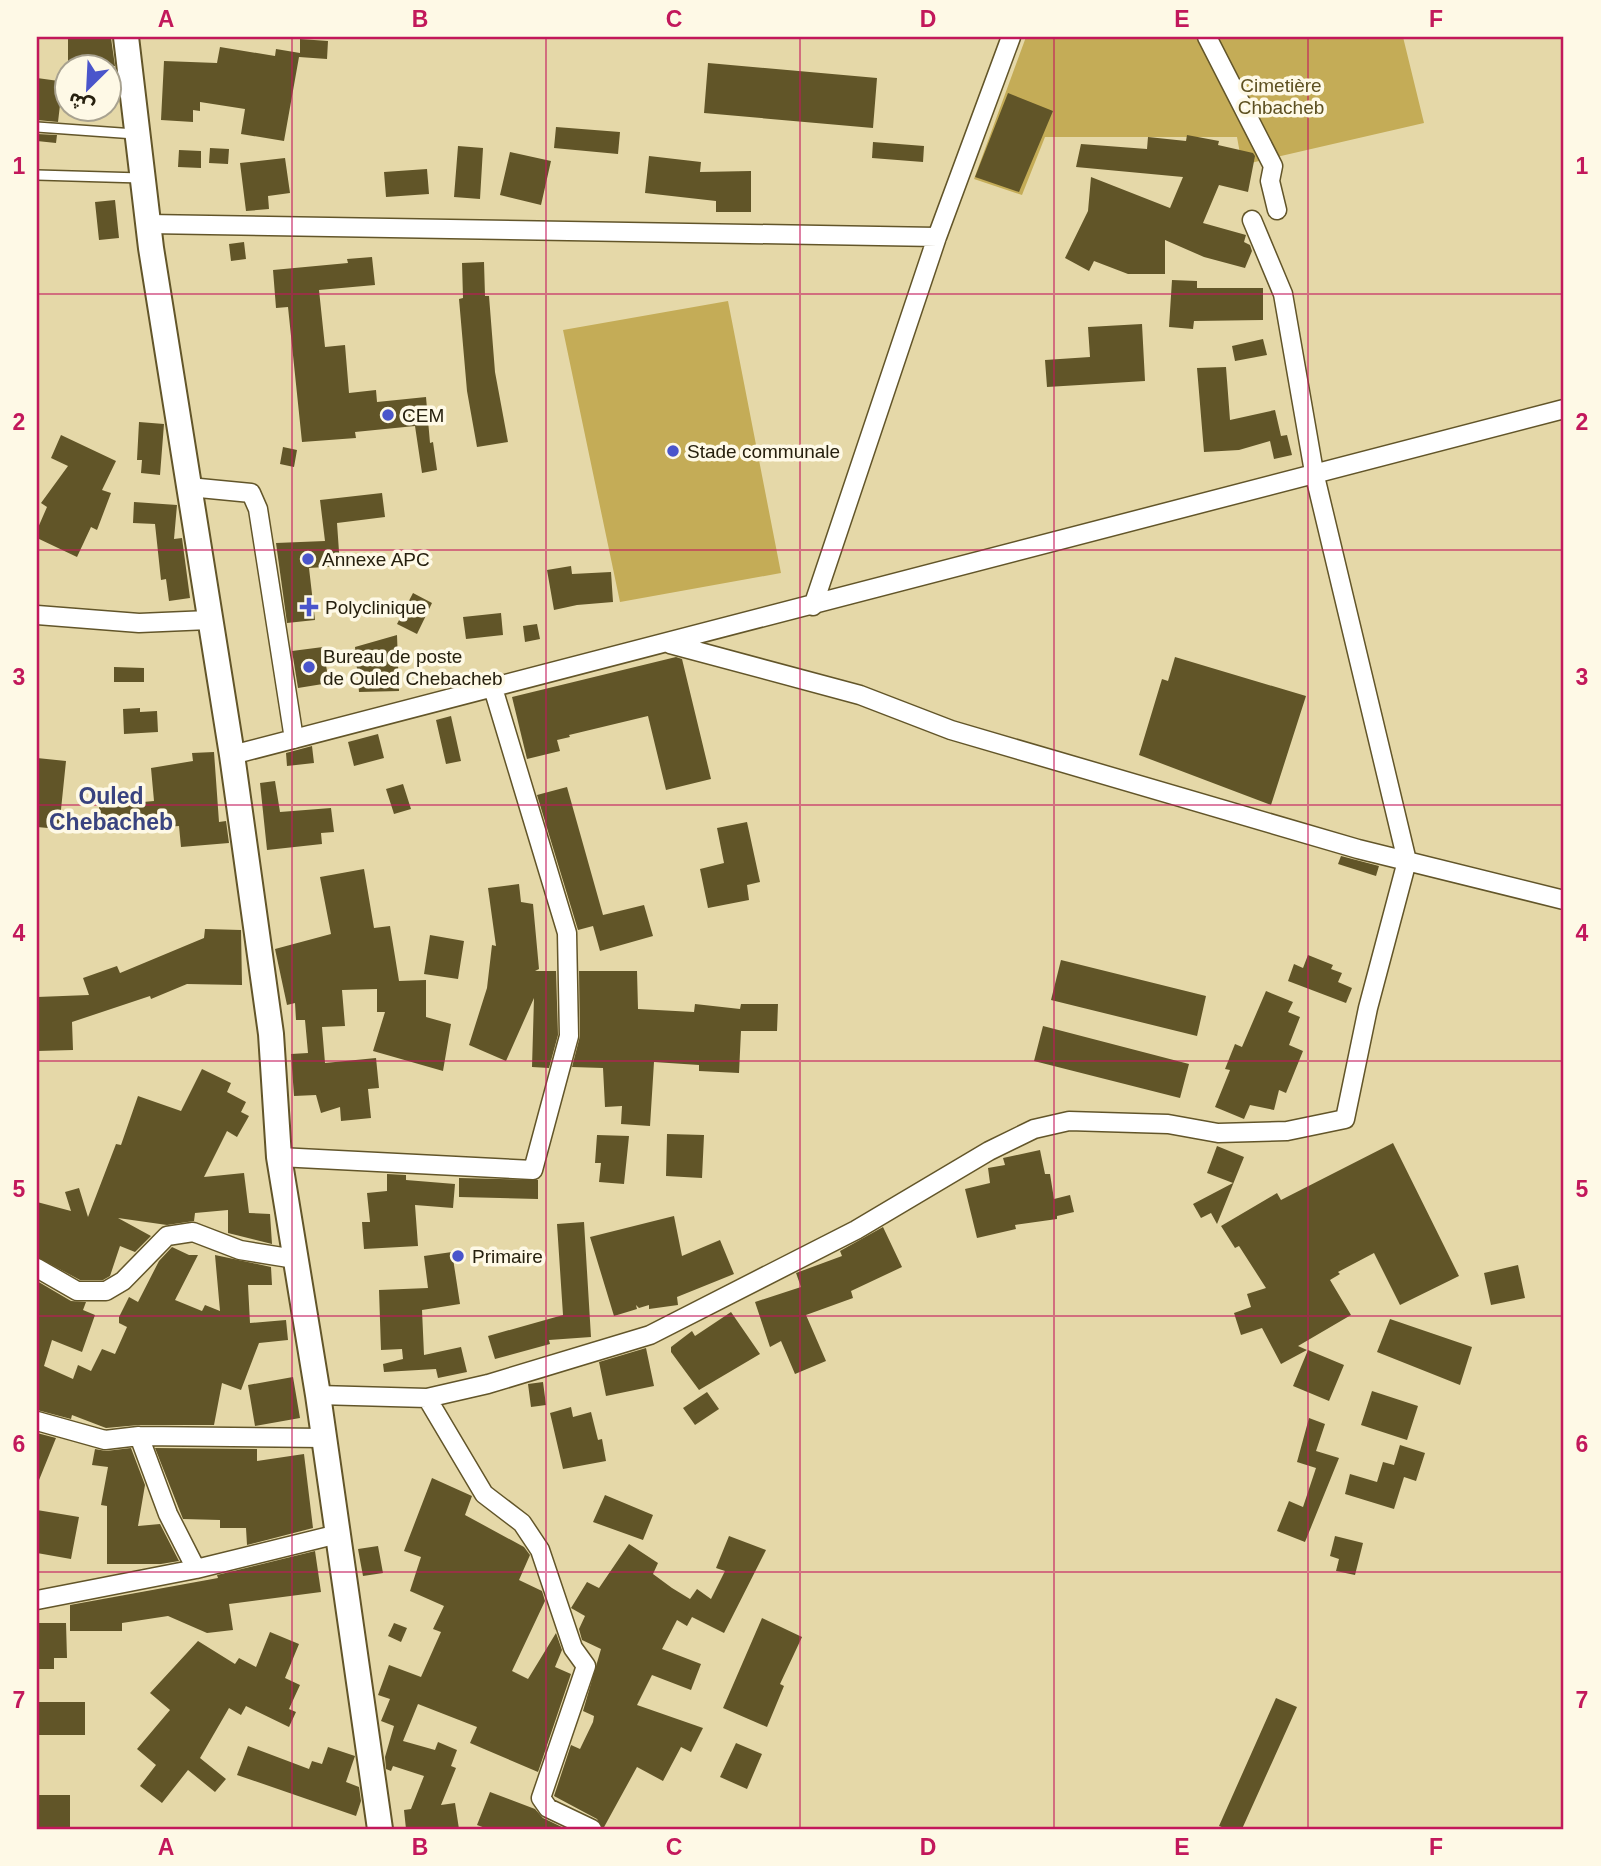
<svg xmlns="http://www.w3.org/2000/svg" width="1601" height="1866" font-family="Arial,'Noto Sans Arabic',sans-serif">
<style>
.green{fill:#c4ac57}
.building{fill:#615528}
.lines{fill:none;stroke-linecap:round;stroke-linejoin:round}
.lane-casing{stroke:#625529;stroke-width:12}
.street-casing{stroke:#625529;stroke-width:21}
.secondary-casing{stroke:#625529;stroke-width:28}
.lane{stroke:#fff;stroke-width:9}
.street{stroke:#fff;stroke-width:18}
.secondary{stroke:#fff;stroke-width:24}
.grid{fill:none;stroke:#c2185b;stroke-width:2;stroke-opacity:0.55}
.poi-dot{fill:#4a55cb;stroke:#fef9e6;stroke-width:2.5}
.labels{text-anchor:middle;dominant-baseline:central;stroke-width:7;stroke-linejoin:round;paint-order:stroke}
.park-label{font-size:19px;fill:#5d5021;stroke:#fef9e6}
.poi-label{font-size:19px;fill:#26200e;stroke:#fef9e6;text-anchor:start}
.quarter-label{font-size:23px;font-weight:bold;fill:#39437f;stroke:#fef9e6}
.neatline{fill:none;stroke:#c2185b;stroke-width:2.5}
.grid-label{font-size:23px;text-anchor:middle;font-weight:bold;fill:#c2185b}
</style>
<rect width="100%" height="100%" fill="#e5d8a8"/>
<!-- green -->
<path class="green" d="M1026,37H1403L1424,123L1242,165L1237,137H1045L1022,195L974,179Z
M728,301L781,573L620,602L563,330Z"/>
<!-- building -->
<path class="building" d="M111,38L115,66H68V39Z
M300,39L328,41L327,59L299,57L284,141L241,134L245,109L200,102V111L193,110V122L161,120L164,61L217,63L220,47L275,56L276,49L300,53Z
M708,63L877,78L873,128L704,113Z
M37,78L66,82V106L60,105L58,122L37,120Z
M1008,93L1053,111L1019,192L975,177Z
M556,127L620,132L618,154L554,148Z
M37,134L57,135L56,143L37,141Z
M1187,135L1219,141L1218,145L1253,153L1255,156L1248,192L1219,185L1203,223L1246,235L1244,242L1250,245L1252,251L1245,268L1204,257L1165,240V274H1128L1094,261L1089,271L1065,258L1088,211L1091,177L1170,208L1183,177L1076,167L1081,144L1147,149L1148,137L1186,141Z
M873,142L924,146L923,162L872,158Z
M458,146L483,148L480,199L454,197Z
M210,148L229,149L228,164L209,163Z
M179,150L201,151V168L178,167Z
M510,152L551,161L541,205L500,195Z
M649,156L701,162L700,172L751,171V212H716V201L645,193Z
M285,158L290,193L268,196L269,209L246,211L240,163Z
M427,169L429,194L386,197L384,172Z
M115,200L119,238L99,240L95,202Z
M244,242L246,259L231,261L229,244Z
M372,257L375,285L319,290L325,347L345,345L349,393L376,390L377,402L426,397L430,443L433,442L437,470L422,473L415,426L355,432L356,438L302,442L288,307L276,308L273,270L348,263L347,259Z
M484,262L485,296H489L495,372L508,442L477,447L467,391L459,299L463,298L462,263Z
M1172,280L1197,281V288H1263V320L1194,321L1193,329L1169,327Z
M1142,324L1145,381L1047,387L1045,360L1090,357L1088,327Z
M1263,339L1267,355L1235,361L1232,346Z
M1226,367L1230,420L1275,410L1281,436L1287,435L1292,455L1274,459L1270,441L1239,450L1204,452L1197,368Z
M139,422L164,424L160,475L141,473L142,460H137Z
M61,435L116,461L102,490L111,493L97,530L91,527L77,557L37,538V530L47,507L41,503L68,466L51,458Z
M283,447L297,450L294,467L280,464Z
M382,493L385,517L337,523L340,566L309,568L315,620L287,623L276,543L325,541L320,500Z
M134,502L177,505L174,539L182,538L190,598L169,601L166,579L161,580L155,524L133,523Z
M571,566L572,574L611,572L613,602L577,605L554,610L547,570Z
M413,593L432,603L417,634L397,624Z
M501,613L503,635L466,639L463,617Z
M537,624L540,639L525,642L523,626Z
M397,635L399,691L359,692L355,647Z
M323,647L329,683L298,688L292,651Z
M676,657L682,659L711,779L666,790L648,716L569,735L570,737L557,740L560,751L527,759L512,697Z
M1175,657L1306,696L1271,805L1139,755L1162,679L1168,681Z
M114,667L144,668V682H114Z
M140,708V712L157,711L158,732L124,734L123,709Z
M451,716L461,761L446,764L436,720Z
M378,734L384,758L354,766L348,742Z
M312,746L314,763L287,766L286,753Z
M214,752L219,822L226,821L229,843L181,847L179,826L101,832L99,806L154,801L151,768L193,761L192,753Z
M37,758L66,761L59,829L37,827Z
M275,781L280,812L331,808L334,832L321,833L322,844L267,850L260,783Z
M403,784L411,809L394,814L386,789Z
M567,787L603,915L644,905L653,936L600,951L593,926L578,930L537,795Z
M747,822L760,882L747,885L749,900L708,908L700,869L724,863L717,828Z
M1341,856L1379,866L1376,876L1338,864Z
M364,869L374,928L390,926L399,981L426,980V1017L451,1024L443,1071L373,1051L385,1012H377V989L342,990L345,1026L322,1027L325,1063L376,1058L379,1088L368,1089L371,1118L341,1121L340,1107L321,1113L316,1095L294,1096L291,1054L308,1053L305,1020H296L295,1003L287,1005L275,949L331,934L320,877Z
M519,884L521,902L533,904L539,969L535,971H556L558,1035L549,1068L532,1067L534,998L506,1061L469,1045L487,988L492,945L496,946L488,888Z
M205,929L241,930L242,985L187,984L151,999L150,996L72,1022L73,1050L37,1051V997L89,995L83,978L117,966L120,973L204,938Z
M430,935L464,941L458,979L424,974Z
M1308,955L1333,965L1331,969L1342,973L1338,982L1352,988L1346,1003L1288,981L1294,964L1303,968Z
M1061,960L1206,996L1197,1036L1051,1000Z
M579,971H637L638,1009L694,1012L695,1004L740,1009L741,1004H778L777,1031H741L739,1073L699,1071V1065L654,1062L650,1126L621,1124L622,1106L605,1107L603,1068L572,1067L580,1036Z
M1266,991L1293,1002L1288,1012L1300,1017L1289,1045L1303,1051L1286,1093L1279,1090L1274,1110L1250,1105L1244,1119L1215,1107L1230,1070L1225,1069L1235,1044L1242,1047Z
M1043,1026L1189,1064L1180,1098L1034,1061Z
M202,1069L231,1083L227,1092L246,1102L241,1112L249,1116L237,1137L227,1131L204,1177L244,1173L249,1213L270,1214L272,1244L228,1233V1210L195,1213L194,1221L167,1225L118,1218L151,1236L135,1252L120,1246L110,1276L103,1280H80L37,1257V1202L71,1211L65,1192L79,1188L88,1217L116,1144L121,1145L138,1096L181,1111Z
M667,1134L704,1135L702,1178L666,1176Z
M597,1135L629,1136L624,1184L599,1182L601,1163H595Z
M1393,1143L1459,1276L1400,1305L1374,1253L1338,1272L1340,1274L1330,1280L1351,1315L1298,1346L1307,1350L1281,1364L1262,1328L1241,1335L1234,1313L1251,1307L1247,1294L1266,1288L1239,1246L1235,1248L1221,1226L1277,1193L1281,1200Z
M1217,1146L1244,1157L1217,1224L1211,1213L1201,1218L1193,1204L1233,1183L1207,1173Z
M1040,1150L1045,1174H1050L1054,1199L1070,1195L1074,1212L1057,1216V1219L1015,1225L1016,1229L977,1238L965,1189L990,1183L988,1168L1005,1165L1003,1158Z
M387,1174L406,1175V1180L455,1184L453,1208L415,1205L418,1246L364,1249L362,1222H370L367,1193L387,1191Z
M459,1178L538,1180V1199L459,1197Z
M674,1216L682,1256L720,1240L734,1274L677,1297L678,1305L649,1309V1305L639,1308L636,1305L637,1309L614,1316L590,1237Z
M584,1222L591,1337L549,1340L550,1344L495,1359L488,1336L563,1315L557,1224Z
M883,1227L902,1267L851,1291L853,1298L806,1315L826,1361L795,1374L781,1341L770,1347L755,1302L801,1287L796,1273L842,1256L840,1251Z
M172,1247L189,1255H198L175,1300L202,1311L205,1305L220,1311L215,1255L271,1267L272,1285H248L250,1323L286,1320L288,1340L259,1343L241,1390L222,1383L214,1425H139L106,1428L72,1415L71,1419L37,1410V1281L71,1301L86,1302L83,1310L95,1315L82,1352L52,1340L44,1366L73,1379L78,1365L91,1371L102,1349L115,1354L127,1327L119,1323V1317L129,1297L138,1302L159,1261Z
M452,1252L460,1304L422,1310L424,1355L461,1347L467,1372L438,1378L436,1369L384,1372L383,1364L403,1359L402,1349L381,1350L379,1290L428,1288L424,1256Z
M1518,1265L1525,1298L1491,1305L1484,1273Z
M731,1312L760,1354L699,1390L671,1352V1347L692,1331L695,1336Z
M1390,1319L1472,1347L1460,1385L1377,1352Z
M646,1348L654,1386L606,1396L599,1362Z
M1308,1350L1344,1365L1329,1401L1293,1386Z
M293,1377L300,1418L255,1426L248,1385Z
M543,1382L546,1405L531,1407L528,1384Z
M1372,1391L1418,1406L1407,1440L1361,1425Z
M707,1392L719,1409L695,1425L683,1408Z
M571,1407L573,1417L591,1412L598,1440L602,1439L606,1461L563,1469L550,1413Z
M1309,1418L1325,1424L1316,1451L1339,1458L1305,1542L1277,1531L1289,1501L1303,1507L1316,1468L1297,1462Z
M37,1433L56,1438L37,1485Z
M1400,1445L1425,1453L1416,1481L1404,1477L1394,1509L1345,1494L1350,1474L1377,1482L1383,1462L1394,1465Z
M131,1448L145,1485L138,1526L160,1524L179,1561L161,1564H107V1506L101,1505L108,1467L92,1465L95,1449L106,1451Z
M155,1448L257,1449V1461L304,1454L313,1528L247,1545L246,1528H220V1520L183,1519Z
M432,1478L472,1496L465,1515L524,1547L530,1555L519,1580L542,1591L545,1601L512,1671L528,1679L556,1633L562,1650L555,1667L571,1674L538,1772L470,1743L477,1727L418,1704L403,1741L435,1750L438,1742L457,1750L451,1766L456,1768L441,1805L455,1803L459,1829H406L404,1810L411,1809L424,1776L393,1766L391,1771L386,1769L385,1757L394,1726L381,1721L390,1699L378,1695L389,1665L421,1677L441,1632L433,1629L444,1606L410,1591L421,1557L404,1551Z
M605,1495L653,1515L643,1540L593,1522Z
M37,1510L79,1517L71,1559L37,1553Z
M729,1536L766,1550L724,1633L692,1617L687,1626L677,1620L662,1649L701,1664L691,1690L652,1675L637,1705L703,1728L691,1752L681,1747L663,1781L637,1767L603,1829L597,1819L554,1796L571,1745L580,1749L593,1722L594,1716L583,1711L601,1649L582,1640L579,1629L585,1616L571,1608L587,1582L599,1588L629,1544L658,1563L653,1574L672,1588L690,1599L697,1589L711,1599L725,1571L716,1568Z
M1335,1536L1363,1543L1355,1575L1336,1571L1339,1559L1330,1556Z
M378,1546L383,1573L363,1576L358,1549Z
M315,1551L321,1592L229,1604L233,1630L207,1633L168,1616L122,1623V1631H70V1605L218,1578L217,1575Z
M762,1618L802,1637L780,1684L784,1686L767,1727L723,1708Z
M37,1623H66L67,1658H54V1669H37Z
M394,1623L407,1628L401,1642L388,1636Z
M270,1632L299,1644L285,1678L300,1685L289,1709L296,1712L289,1727L246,1706L241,1715L229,1708L200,1758L226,1779L215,1792L188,1770L162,1803L140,1786L156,1765L137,1749L170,1710L150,1693L198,1641L235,1664L239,1658L256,1667Z
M1276,1698L1297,1707L1242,1829H1227L1219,1826Z
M37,1702H85V1735H37Z
M736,1743L762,1754L747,1789L720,1777Z
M248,1746L309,1769L312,1761L322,1764L328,1747L355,1756L346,1782L359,1787L361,1801L356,1816L237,1775Z
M490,1792L535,1809L543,1818L566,1829H488L477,1825Z
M37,1795H70V1829H37Z"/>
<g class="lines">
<defs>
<path id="lane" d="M37,127L135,134
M37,175L141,178"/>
<path id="street" d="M1207,37L1273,166L1270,181L1277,210
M148,224L937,237
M189,487L251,493L258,509L294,739
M813,606L937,237L1011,37
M37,615L139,623L209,620
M670,644L860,695L951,730L1358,849L1564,900
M232,755L1564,409
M279,1157L533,1170L569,1036L567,933L493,688
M37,1268L77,1291H106L123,1281L167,1236L193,1232L240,1250L295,1259
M318,1395L427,1398L488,1384L650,1335L856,1230L989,1151L1034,1129L1069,1121L1168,1124L1218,1133L1287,1131L1345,1119L1368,1008L1407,861L1314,472L1283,294L1252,220
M427,1398L484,1494L522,1523L540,1550L573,1648L586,1666L541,1798L548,1808L592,1829
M37,1421L105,1440L139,1436
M196,1569L168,1514L139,1436L324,1438
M37,1600L196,1569L338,1534"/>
<path id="secondary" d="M126,37L151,248L232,755L271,1034L279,1157L318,1395L380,1829"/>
</defs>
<!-- lane casing -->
<use href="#lane" class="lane-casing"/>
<!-- street casing -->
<use href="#street" class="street-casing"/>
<!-- secondary casing -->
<use href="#secondary" class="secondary-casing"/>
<!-- lane -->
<use href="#lane" class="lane"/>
<!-- street -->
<use href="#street" class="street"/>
<!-- secondary -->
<use href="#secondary" class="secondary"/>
</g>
<!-- grid -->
<path class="grid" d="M292,37V1829M546,37V1829M800,37V1829M1054,37V1829M1308,37V1829M37,294H1564M37,550H1564M37,805H1564M37,1061H1564M37,1316H1564M37,1572H1564"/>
<!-- markers -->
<g class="poi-dot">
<circle cx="388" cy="415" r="7"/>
<circle cx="673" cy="451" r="7"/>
<circle cx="308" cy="559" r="7"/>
<path d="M305.5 596.5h7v7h7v7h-7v7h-7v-7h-7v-7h7z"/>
<circle cx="309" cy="667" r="7"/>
<circle cx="458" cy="1256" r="7"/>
</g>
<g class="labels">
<!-- park labels -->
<g class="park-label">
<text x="1281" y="85">Cimetière<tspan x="1281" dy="22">Chbacheb</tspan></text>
</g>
<!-- poi labels -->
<g class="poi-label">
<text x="402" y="415">CEM</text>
<text x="687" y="451">Stade communale</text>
<text x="322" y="559">Annexe APC</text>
<text x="325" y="607">Polyclinique</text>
<text x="323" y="656">Bureau de poste<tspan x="323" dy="22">de Ouled Chebacheb</tspan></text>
<text x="472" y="1256">Primaire</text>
</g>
<!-- quarter labels -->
<g class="quarter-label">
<text x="111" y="796">Ouled<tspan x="111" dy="26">Chebacheb</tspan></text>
</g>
</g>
<!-- border -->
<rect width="1601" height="1866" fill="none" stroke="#fef9e6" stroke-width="77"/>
<!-- north arrow -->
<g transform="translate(88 88) rotate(204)"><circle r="33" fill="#fef9e6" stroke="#a8a290" stroke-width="2"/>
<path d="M0-5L12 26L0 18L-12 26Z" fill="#4a55cb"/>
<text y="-10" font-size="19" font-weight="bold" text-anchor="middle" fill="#26200e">ش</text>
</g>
<rect x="38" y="38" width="1524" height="1790" class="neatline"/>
<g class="grid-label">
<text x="166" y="27">A</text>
<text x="420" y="27">B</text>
<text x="674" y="27">C</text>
<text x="928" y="27">D</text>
<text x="1182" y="27">E</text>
<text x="1436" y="27">F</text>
<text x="19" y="174">1</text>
<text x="1582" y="174">1</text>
<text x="19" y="430">2</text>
<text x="1582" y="430">2</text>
<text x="19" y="685">3</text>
<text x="1582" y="685">3</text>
<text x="19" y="941">4</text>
<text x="1582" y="941">4</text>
<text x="19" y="1197">5</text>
<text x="1582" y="1197">5</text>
<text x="19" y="1452">6</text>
<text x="1582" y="1452">6</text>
<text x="19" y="1708">7</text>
<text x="1582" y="1708">7</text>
<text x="166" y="1855">A</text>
<text x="420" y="1855">B</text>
<text x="674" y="1855">C</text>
<text x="928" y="1855">D</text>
<text x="1182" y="1855">E</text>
<text x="1436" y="1855">F</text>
</g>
</svg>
